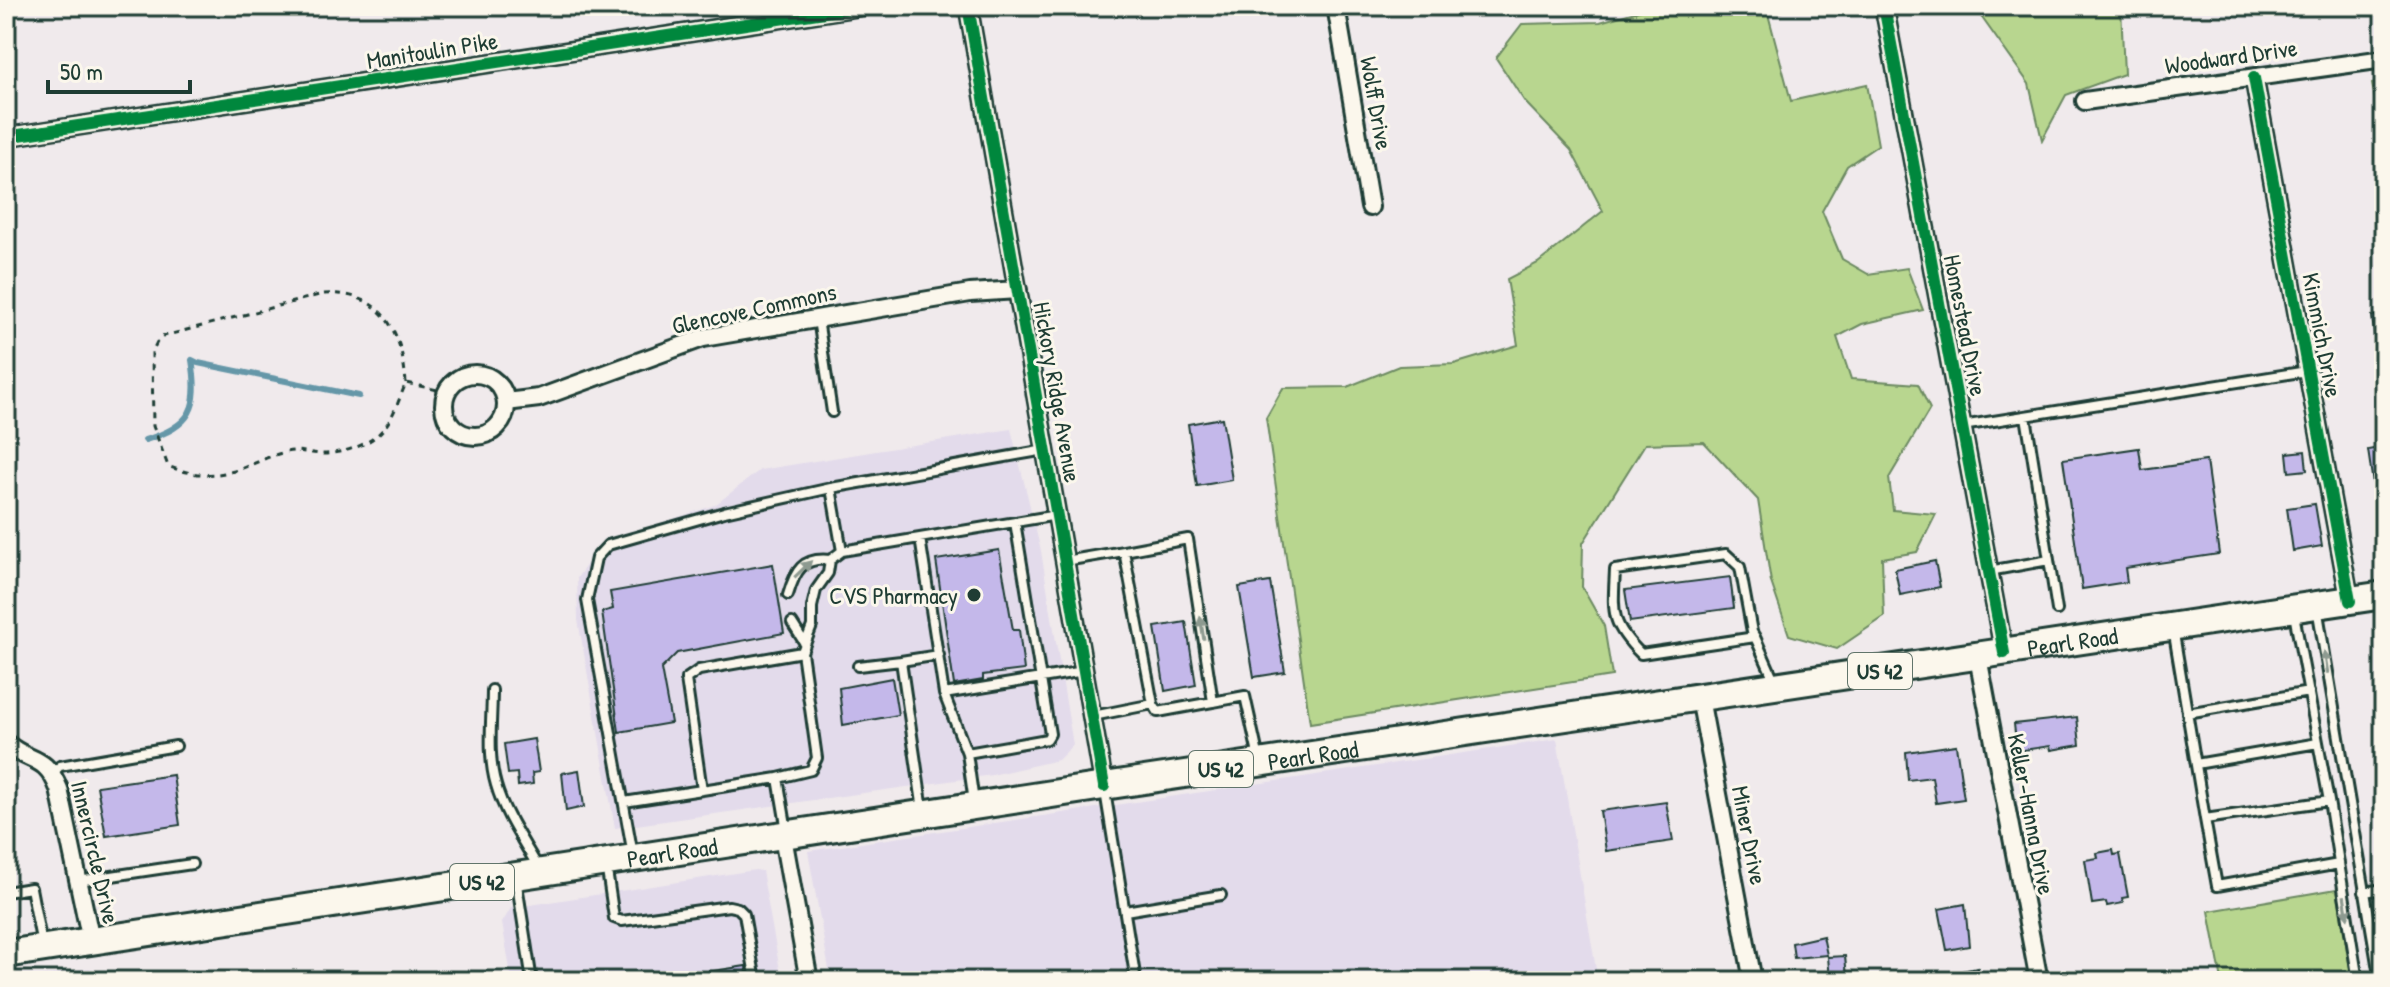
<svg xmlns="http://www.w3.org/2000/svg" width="2390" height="987" font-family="'Patrick Hand',sans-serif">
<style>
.built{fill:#e3dbeb}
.green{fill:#b8d68f;stroke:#6c8a62;stroke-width:2}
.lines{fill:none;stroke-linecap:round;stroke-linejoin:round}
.stream{stroke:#6597a8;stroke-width:6}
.building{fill:#c4b8ea;stroke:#1f3d34;stroke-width:2}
.lane-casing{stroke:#1f3d34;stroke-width:14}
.street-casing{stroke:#1f3d34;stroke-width:22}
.primary-casing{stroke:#1f3d34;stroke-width:32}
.path{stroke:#1f3d34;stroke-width:3;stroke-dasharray:6 6;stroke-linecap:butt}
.lane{stroke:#fbf7ec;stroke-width:8}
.street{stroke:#fbf7ec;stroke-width:16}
.primary{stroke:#fbf7ec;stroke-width:26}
.cycleway-casing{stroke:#fbf7ec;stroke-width:17}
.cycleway{stroke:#00873e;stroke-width:12}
.oneway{fill:#8d9a90}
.poi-dot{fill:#1f3d34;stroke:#fbf7ec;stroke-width:3}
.labels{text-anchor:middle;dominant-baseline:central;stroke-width:6;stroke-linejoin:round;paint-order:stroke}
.shield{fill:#fbf7ec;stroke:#61756b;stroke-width:2}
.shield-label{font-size:22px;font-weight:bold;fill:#1f3d34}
.street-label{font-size:24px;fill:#1f3d34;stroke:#fbf7ec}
.poi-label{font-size:24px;fill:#1f3d34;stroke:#fbf7ec;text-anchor:end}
</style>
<rect width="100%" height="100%" fill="#f0eaec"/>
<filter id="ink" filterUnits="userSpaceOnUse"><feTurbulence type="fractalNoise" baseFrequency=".0125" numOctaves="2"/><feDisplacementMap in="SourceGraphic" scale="16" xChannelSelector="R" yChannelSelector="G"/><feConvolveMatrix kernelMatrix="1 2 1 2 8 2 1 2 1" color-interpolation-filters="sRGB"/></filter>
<g filter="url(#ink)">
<!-- built -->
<path class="built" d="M1011,429L1041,551L1073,745L1058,760L992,775L615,828L578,620L577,578L603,542L715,505L760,470Z
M1557,739L1598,981H831L808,851Z
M755,870L762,871L782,981H512L502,923L511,908Z
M90,968L92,981H18Z"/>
<!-- green -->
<path class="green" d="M1656,6H1812L1768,14L1791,101L1867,84L1878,145L1847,166L1822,211L1842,259L1868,274L1907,268L1923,310L1862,324L1837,337L1851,379L1918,384L1930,409L1889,478L1893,510L1936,514L1917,552L1882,558L1884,617L1837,649L1789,635L1771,582L1758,500L1704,442L1645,444L1583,543L1582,587L1604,626L1612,676L1310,723L1266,418L1283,388L1347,387L1399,366L1454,364L1518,345L1507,279L1538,263L1603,211L1571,150L1525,102L1496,58L1522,24L1600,22Z
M1962,6H2121L2124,74L2066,95L2042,140L2029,84L1980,15Z
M2384,81V142L2372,84Z
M2337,889L2352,981H2222L2209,911Z"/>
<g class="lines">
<!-- stream -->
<path class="stream" d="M192,360L198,363L359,396
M145,440C192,426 200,408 192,360"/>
</g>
<!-- building -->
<path class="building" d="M2384,314V376H2379L2372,316Z
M1222,418L1232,480L1197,486L1188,424Z
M2384,447V510L2377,511L2368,450Z
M2139,448L2142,470L2206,461L2219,554L2125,568L2127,582L2082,589L2063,459Z
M2305,451L2307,470L2289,472L2287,453Z
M2315,504L2322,546L2293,551L2287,508Z
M999,550L1013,630H1019L1024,670L983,675V680L954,685L936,560Z
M1935,561L1940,587L1900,595L1895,569Z
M773,564L784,633L677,653L661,669L671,723L619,732L602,612L613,609L610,592Z
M1730,577L1734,608L1630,622L1625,590Z
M1270,582L1285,672L1254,677L1239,587Z
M1186,622L1196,685L1165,691L1155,627Z
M892,678L898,715L843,725L839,688Z
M2077,717L2080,745L2051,750L2050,746L2017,751L2014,724Z
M534,739L539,772L532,773L533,784L518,786L517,773L508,774L504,744Z
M1956,745L1964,799L1936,803L1932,777L1908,780L1906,752Z
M579,770L584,807L566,811L562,773Z
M173,775L180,825L106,836L97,786Z
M1666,802L1673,841L1606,851L1600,811Z
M6,808L14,860L6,861Z
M2113,850L2114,855L2120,854L2128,897L2122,898L2123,903L2107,906L2106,902L2092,904L2085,860L2098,858L2097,853Z
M1965,904L1969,946L1947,950L1939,909Z
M1823,936L1827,955L1794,958L1792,943Z
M1845,956L1847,977L1830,979L1828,957Z
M746,966L748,981H649Z
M1978,968L1980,981H1952L1950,973Z"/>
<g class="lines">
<defs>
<path id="lane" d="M818,319L832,412
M2026,416L2057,610
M1962,426L2307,371
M1045,450L831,488L842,551L1057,515
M920,538L944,694
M1124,551L1188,539L1213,702
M1065,561L1124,551L1153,704L1093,716
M1989,571L2049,560
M788,595C795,571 802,557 830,560L842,551
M2317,607L2380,981
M2294,614L2329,801L2358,981
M792,623L804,642
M2173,628L2205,819L2329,801
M1755,637L1641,654C1610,623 1613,613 1615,570L1726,554L1740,567L1752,632L1755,637L1775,682
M802,652L812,626V607L816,590L828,573L830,560
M901,661L939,655
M858,666L901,661L923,810
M492,690C492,720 487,755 496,785C504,814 524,842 539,869
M1153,704L1158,712L1245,696L1259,759
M2187,713L2309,692
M967,753L1047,739L1050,734L1015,522
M2196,764L2318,743
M53,773L60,766L176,746
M778,778L811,770L817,758L802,652L699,670L686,679L702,790L778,778L787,831
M1105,791L1136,981
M624,802L702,790
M974,802L967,753L944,694L1084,671
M2205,819L2217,886L2339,864
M633,855L587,600L596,558L608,545L724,512L831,488
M606,864L614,918L622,921L729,906L738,908L744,914L756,981
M516,878L532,981
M78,881L192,864
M6,892L31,888L42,945
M2364,892L2384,889
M1125,911L1221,895"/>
<path id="street" d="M968,6L1104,786
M1336,6L1370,207
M1884,6L2004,653
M2254,78L2350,601
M2085,101L2384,59
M6,137L864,6
M444 405a31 31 0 1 1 62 0a31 31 0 1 1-62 0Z
M506,402L539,398L703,338L970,293L1018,290
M1978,657L2039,981
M1700,698L1753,981
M6,743C30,764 45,753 59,789L91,941
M783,837L809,981"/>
<g id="primary">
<path id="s1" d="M6,954L1104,786L2384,595"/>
</g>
</defs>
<!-- lane casing -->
<use href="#lane" class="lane-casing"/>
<!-- street casing -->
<use href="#street" class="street-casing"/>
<!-- primary casing -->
<use href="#primary" class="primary-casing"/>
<!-- path -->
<path class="path" d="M406,383C402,331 382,290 323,294L164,336L157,342L152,352L153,426L168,466C190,475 211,477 234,471C254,465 272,453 293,451C303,451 314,454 324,454C341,453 363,447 376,436C392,424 398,401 406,383L447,392"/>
<!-- lane -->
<use href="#lane" class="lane"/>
<!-- street -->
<use href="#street" class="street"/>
<!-- primary -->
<use href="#primary" class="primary"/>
<defs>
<path id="cycleway" d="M968,6L1104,786
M1884,6L2004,653
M2254,78L2350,601
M6,137L864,6"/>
</defs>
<!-- cycleway casing -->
<use href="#cycleway" class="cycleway-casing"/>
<!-- cycleway -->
<use href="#cycleway" class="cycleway"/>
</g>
<!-- one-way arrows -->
<defs><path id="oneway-solid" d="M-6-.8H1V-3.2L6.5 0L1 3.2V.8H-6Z" transform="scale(2)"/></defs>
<g class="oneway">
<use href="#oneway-solid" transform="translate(803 569) rotate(-44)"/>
<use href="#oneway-solid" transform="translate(1202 628) rotate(-99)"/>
<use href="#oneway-solid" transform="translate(2326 662) rotate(-99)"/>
<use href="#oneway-solid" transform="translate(2346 907) rotate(81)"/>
</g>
</g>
<!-- markers -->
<circle class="poi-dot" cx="974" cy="595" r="8"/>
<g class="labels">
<!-- shield labels -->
<g class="shield">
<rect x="1848" y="653" width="64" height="36" rx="6"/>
<rect x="1189" y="751" width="64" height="36" rx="6"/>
<rect x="450" y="864" width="64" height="36" rx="6"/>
</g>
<g class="shield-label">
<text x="1880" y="671">US 42</text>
<text x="1221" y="769">US 42</text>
<text x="482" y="882">US 42</text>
</g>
<!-- street labels -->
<g class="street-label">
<text transform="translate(432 50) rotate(-9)">Manitoulin Pike</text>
<text transform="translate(2231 56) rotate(-8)">Woodward Drive</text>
<text transform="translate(1377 103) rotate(80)">Wolff Drive</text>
<text transform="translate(754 308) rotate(-12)">Glencove Commons</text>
<text transform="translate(1966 325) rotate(79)">Homestead Drive</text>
<text transform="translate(2323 335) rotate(79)">Kimmich Drive</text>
<text transform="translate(1058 392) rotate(80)">Hickory Ridge Avenue</text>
<text stroke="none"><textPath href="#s1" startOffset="2090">Pearl Road</textPath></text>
<text stroke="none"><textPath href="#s1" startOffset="1322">Pearl Road</textPath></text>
<text transform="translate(2032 814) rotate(79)">Keller-Hanna Drive</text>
<text transform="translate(1750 835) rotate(79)">Miner Drive</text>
<text transform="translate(96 852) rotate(77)">Innercircle Drive</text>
<text stroke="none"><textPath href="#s1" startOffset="674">Pearl Road</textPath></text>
</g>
<!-- poi labels -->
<g class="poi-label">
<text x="958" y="595">CVS Pharmacy</text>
</g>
</g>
<!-- margin -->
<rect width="2390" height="987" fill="none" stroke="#fbf7ec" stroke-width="32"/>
<rect x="16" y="16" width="2358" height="955" fill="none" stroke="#1f3d34" stroke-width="3" filter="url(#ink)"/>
<!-- scale -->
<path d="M48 80v12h142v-12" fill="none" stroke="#1f3d34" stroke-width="4"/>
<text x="60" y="80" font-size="24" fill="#1f3d34" stroke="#fbf7ec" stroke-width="6" paint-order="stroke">50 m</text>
</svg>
